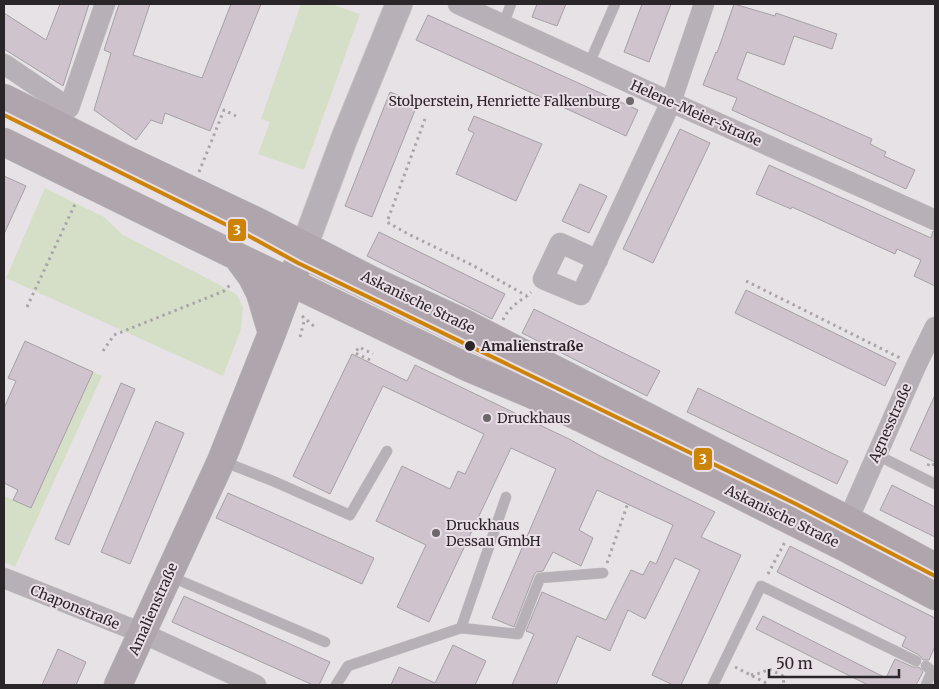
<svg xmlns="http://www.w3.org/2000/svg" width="939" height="689" font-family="Merriweather,serif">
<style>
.green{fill:#d5dfc7}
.building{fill:#cfc3cd;stroke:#a5a1a4}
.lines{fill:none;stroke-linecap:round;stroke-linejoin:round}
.service-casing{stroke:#c4c1c3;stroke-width:11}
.minor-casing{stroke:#c4c1c3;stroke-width:21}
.tertiary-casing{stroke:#c4c1c3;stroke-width:28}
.secondary-casing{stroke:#c4c1c3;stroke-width:29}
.path{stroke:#aba5aa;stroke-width:3;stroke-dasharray:2.5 4;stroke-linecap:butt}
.service{stroke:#b7b0b6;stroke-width:10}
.minor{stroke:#b7b0b6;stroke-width:20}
.tertiary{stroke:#b7b0b6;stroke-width:26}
.secondary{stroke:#afa6ad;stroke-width:28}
.tram-1-casing{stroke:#eadfe7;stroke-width:8}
.tram-1{stroke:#cc8408;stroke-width:4}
.poi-dot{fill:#6c676a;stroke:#eadfe7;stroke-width:2}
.stop-dot{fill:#292528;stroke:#eadfe7;stroke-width:2}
.labels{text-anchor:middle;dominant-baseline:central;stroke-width:4;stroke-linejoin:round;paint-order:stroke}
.poi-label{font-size:14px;fill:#292528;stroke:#eadfe7;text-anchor:start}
.street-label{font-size:14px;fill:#292528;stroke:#eadfe7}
.stop-label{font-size:14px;font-weight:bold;fill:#292528;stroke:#eadfe7;text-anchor:start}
.line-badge{stroke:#eadfe7;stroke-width:2}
.badge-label{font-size:14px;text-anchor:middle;font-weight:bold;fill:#fff}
</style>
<rect width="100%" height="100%" fill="#e7e2e6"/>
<!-- green -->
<path class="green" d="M301,4H331L360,14L304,170L258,154L270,122L261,119Z
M45,188L104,217L123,235L216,283L237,295L243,307L241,329L223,376L6,278Z
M93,372L102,376L15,567L4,562V496L31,508Z"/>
<!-- building -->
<path class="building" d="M60,4H89L63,86L4,49V13L46,40Z
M119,4H150L133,55L202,78L231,4H261L210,131L165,113L162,124L151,120L136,140L94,110L111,53L104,50Z
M537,4H566L557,26L532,17Z
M642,4H671L649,62L624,52Z
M734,4L775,16L776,13L837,34L832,49L794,36L784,65L747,52L737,79L872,139L870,144L886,152L884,156L915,170L906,189L732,110L737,98L703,85L716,52L717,53Z
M428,15L638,110L626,136L416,40Z
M390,92L418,103L372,217L345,206Z
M474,116L542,144L516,201L456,174L474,133L468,130Z
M680,129L710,143L653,263L623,249Z
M769,165L931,238L933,231L935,232V286L914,276L921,260L897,249L895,254L792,207L791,209L756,194Z
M4,176L26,186L4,234Z
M580,184L607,196L589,233L562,221Z
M379,232L505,294L492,319L367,256Z
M746,290L896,363L885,386L735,313Z
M534,309L660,371L647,396L522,333Z
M25,341L93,372L31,508L13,500L18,490L4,483V408L16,381L8,378Z
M352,354L407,381L415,365L571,440L600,456L715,512L701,537L741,555L681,685H673L652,675L700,570L675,558L645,619L628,610L610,651L577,636L556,685H512L534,634L526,631L542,592L606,620L631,570L643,575L650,561L656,564L673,525L597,490L579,530L593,538L581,566L553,552L543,571L536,572L534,575L514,627L492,618L556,469L511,448L429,622L397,607L426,545L376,521L402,466L450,489L458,471L465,474L484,434L383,386L330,494L293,476Z
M121,383L135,389L69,545L55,539Z
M698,388L848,461L837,484L687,412Z
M935,395V462L910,450Z
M156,421L184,433L130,564L101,552Z
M892,485L935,507V537L880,510Z
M228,493L374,558L362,584L216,518Z
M790,546L935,618V646L929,660H923L919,655L902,646L906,637L777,572Z
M184,596L330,662L319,685H313L172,622Z
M763,616L886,678L895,659L913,667H919L923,672L916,685H868L756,629Z
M453,645L486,661L475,685H391L399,667L435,683Z
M58,649L86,662L76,685H42Z"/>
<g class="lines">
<defs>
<path id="service" d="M503,25L511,4
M589,64L615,4
M299,263L613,414
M875,454L935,484
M222,461L273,481L350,515L387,451
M169,576L325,642
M461,628L506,497
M926,666L932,671L926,685
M336,685L348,666L461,628L518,634L540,578L603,573
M713,685L761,586L916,661"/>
<path id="minor" d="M458,4L671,102L935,220
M4,64L69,108L105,4
M598,260L560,243L543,279L581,295L671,102L704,4
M848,520L916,366L935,327
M4,578L142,633L256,685"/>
<path id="tertiary" d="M304,247L344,139L399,4"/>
<path id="secondary" d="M4,98L121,157L254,220L371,280L464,323L848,520L935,567
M4,142L228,252L467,367L531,394L728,489L844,547L935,596
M238,258L252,277L260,293L272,333
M118,685L221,461L272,333L297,266"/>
</defs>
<!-- service casing -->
<use href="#service" class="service-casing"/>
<!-- minor casing -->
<use href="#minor" class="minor-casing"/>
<!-- tertiary casing -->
<use href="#tertiary" class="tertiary-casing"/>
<!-- secondary casing -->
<use href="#secondary" class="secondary-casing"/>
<!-- path -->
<path class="path" d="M425,119L387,222L408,234L472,265L527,296L531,292
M199,172L224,110L236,116
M746,281L900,358
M27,307L76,202
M302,316L316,328
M503,320C507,310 517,302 526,297
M300,337L305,318
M103,351L114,335L224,291L231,284
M370,360L355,353L359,347L373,354
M928,466L929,463L935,465
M607,563L628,503
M768,574L786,540
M735,667L770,685
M751,675L761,673L769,669L783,676L784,685"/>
<!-- service -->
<use href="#service" class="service"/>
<!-- minor -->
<use href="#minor" class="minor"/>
<!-- tertiary -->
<use href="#tertiary" class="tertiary"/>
<!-- secondary -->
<use href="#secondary" class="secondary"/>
<defs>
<path id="tram-1" d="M4,115L247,235L298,263L796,504L935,576"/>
</defs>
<!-- tram-1 casing -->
<use href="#tram-1" class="tram-1-casing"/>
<!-- tram-1 -->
<use href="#tram-1" class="tram-1"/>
</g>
<!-- markers -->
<g class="poi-dot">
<circle cx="630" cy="101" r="5"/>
<circle cx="487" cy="418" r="5"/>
<circle cx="436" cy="533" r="5"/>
</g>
<circle class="stop-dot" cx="470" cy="346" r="6"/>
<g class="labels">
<!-- poi labels -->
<g class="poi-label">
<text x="620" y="101" text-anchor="end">Stolperstein, Henriette Falkenburg</text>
<text x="497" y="418">Druckhaus</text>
<text x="446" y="525">Druckhaus<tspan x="446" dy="16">Dessau GmbH</tspan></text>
</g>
<!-- street labels -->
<g class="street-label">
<text transform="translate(696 113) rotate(24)">Helene-Meier-Straße</text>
<text transform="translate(418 302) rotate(26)">Askanische Straße</text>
<text transform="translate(890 423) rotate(-66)">Agnesstraße</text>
<text transform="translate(782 516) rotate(26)">Askanische Straße</text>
<text transform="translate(75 607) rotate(22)">Chaponstraße</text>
<text transform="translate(153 609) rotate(-66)">Amalienstraße</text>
</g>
<!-- stop labels -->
<g class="stop-label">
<text x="481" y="346">Amalienstraße</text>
</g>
</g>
<g class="line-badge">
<rect x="227" y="218" width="20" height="24" rx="5" fill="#cc8408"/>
<rect x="693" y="447" width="20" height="24" rx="5" fill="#cc8408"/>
</g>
<g class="badge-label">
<text x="237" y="235">3</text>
<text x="703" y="464">3</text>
</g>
<!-- border -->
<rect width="939" height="689" fill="none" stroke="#292528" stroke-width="10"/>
<!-- scale -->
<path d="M769 669v8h130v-8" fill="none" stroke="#292528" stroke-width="2.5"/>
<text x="776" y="669" font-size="15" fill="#292528" stroke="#eadfe7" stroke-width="4" paint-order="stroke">50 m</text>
</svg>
